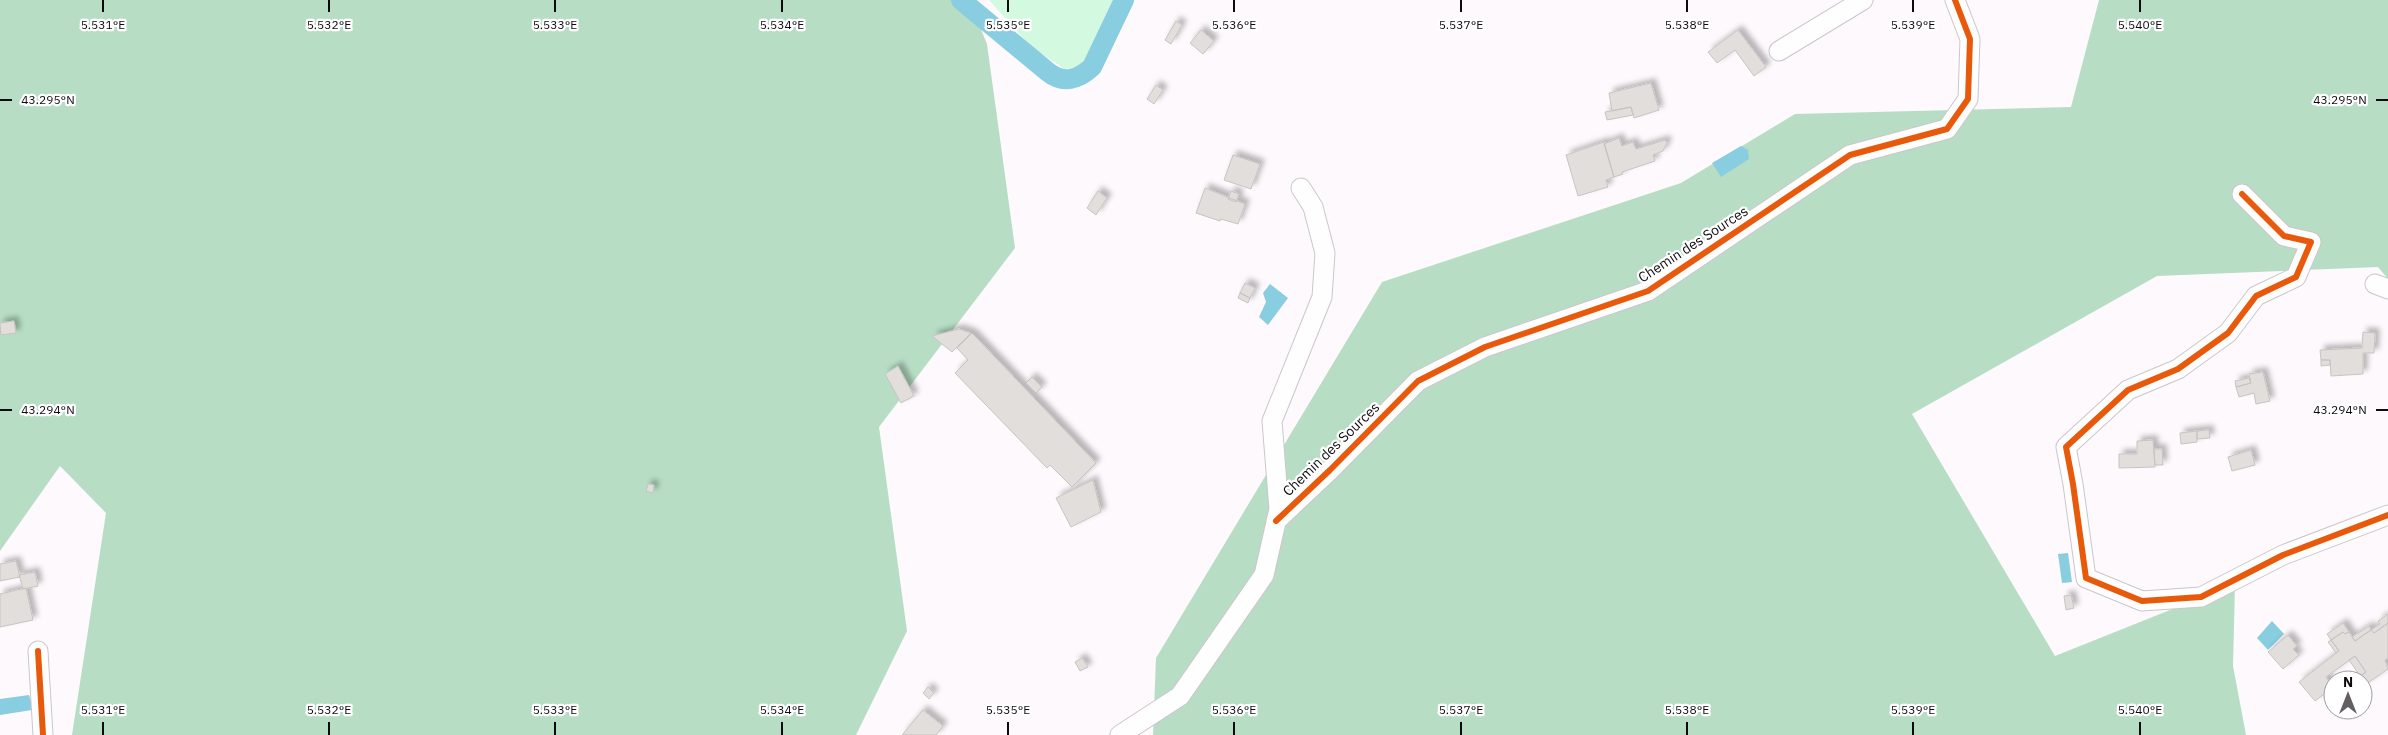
<svg xmlns="http://www.w3.org/2000/svg" width="2388" height="735" font-family="'IBM Plex Sans',sans-serif">
<style>
.green{fill:#d4f9e1}
.forest{fill:#b7dec5}
.water{fill:#88cde0}
.lines{fill:none;stroke-linecap:round;stroke-linejoin:round}
.canal{stroke:#88cde0;stroke-width:20}
.building{fill:#e2dedc;stroke:#c8c3c1;filter:url(#shadow)}
.street-casing{stroke:#cbc6cb;stroke-width:21}
.street{stroke:#fffeff;stroke-width:19}
.cycleway-casing{stroke:#fff;stroke-width:9}
.cycleway{stroke:#e8590c;stroke-width:6}
.ticks{fill:none;stroke:#0f0a0f;stroke-width:2}
.labels{text-anchor:middle;dominant-baseline:central;stroke-width:4.5;stroke-linejoin:round;paint-order:stroke}
.street-label{font-size:14px;fill:#0f0a0f;stroke:#fff}
.ticks-label{font-size:12px;text-anchor:middle;fill:#0f0a0f;stroke:#fff;stroke-width:4.5;stroke-linejoin:round;paint-order:stroke}
</style>
<defs>
<filter id="shadow"><feDropShadow dx="4.5" dy="-4.5" stdDeviation="2.5" flood-color="#0004"/></filter>
</defs>
<rect width="100%" height="100%" fill="#fef9fd"/>
<!-- green -->
<path class="green" d="M989,0H1118L1104,34L1085,65L1065,69L1031,47Z"/>
<!-- forest -->
<path class="forest" d="M0,0H969L987,44L1015,248L879,427L907,631L856,735H72L106,513L60,466L0,551Z
M2099,0H2388V279L2378,267L2157,276L1912,414L2055,656L2235,584L2233,666L2246,735H1153L1156,658L1382,282L1681,183L1795,114L2071,107Z"/>
<!-- water -->
<path class="water" d="M1741,146L1748,150L1749,159L1721,177L1712,163Z
M1270,284L1288,298L1268,325L1259,317L1266,302L1263,293Z
M2068,553L2072,582L2062,583L2058,554Z
M2272,621L2284,634L2268,650L2257,638Z
M29,695L33,708L32,710L0,715V699Z"/>
<g class="lines">
<!-- canal -->
<path class="canal" d="M961,0L1048,72C1063,84 1078,80 1092,67L1124,0"/>
</g>
<!-- building -->
<path class="building" d="M1176,21L1182,25L1171,44L1165,40Z
M1201,30L1214,41L1203,54L1190,43Z
M1738,30L1766,67L1754,76L1735,50L1717,63L1708,52Z
M1651,83L1659,110L1634,118L1631,107L1612,111L1609,93Z
M1156,85L1163,90L1154,104L1147,99Z
M1631,107L1633,115L1607,120L1605,112Z
M1619,138L1622,146L1633,142L1636,149L1665,140L1667,143L1663,151L1653,155L1655,161L1622,172L1623,174L1614,177L1604,144Z
M1604,142L1614,177L1606,180L1608,187L1578,196L1566,155Z
M1233,155L1260,164L1251,189L1224,180Z
M1205,188L1245,204L1238,224L1221,219L1220,221L1196,213Z
M1098,191L1107,198L1096,215L1087,208Z
M1231,191L1239,194L1236,202L1228,199Z
M1245,283L1255,288L1250,298L1240,293Z
M1240,293L1250,298L1248,303L1238,298Z
M14,321L16,333L1,335L0,323Z
M959,329L971,333L952,352L932,336Z
M2363,332L2375,333L2374,353H2363V374L2331,376L2330,360H2321L2320,350L2362,348Z
M972,333L1096,463L1072,487L1050,465L1047,468L955,373L968,360L957,348Z
M2321,360H2330V365L2321,366Z
M898,366L914,396L901,403L885,374Z
M2263,372L2270,401L2256,404L2254,393L2239,397L2236,387L2251,383L2249,374Z
M1032,377L1042,387L1036,393L1026,383Z
M2249,378L2251,383L2236,387L2235,381Z
M2209,430L2210,438L2197,439V431Z
M2197,431V442L2181,444L2180,433Z
M2153,440L2155,467L2119,468V454H2137V441Z
M2154,449H2162L2163,465H2155Z
M2251,450L2255,465L2232,471L2228,457Z
M1093,480L1101,512L1071,527L1056,498Z
M648,484L654,485L653,493L646,491Z
M16,561L20,577L0,581V564Z
M35,572L38,586L23,589L19,575Z
M26,588L33,620L0,627V594Z
M2071,595L2074,608L2066,610L2064,596Z
M2388,614V623L2374,633L2371,630L2380,624L2378,621Z
M2343,623L2349,632L2345,634L2343,632L2331,640L2327,634Z
M2388,623V658L2385,660L2388,669L2363,686V680L2356,679L2366,672L2355,656L2326,677L2333,687L2315,701L2299,682L2339,651L2331,640L2343,632L2345,634L2349,632L2355,641L2371,630L2374,633Z
M2369,626L2371,630L2355,641L2352,637Z
M2288,635L2297,646L2293,649L2299,655L2283,669L2268,652Z
M2331,640L2339,651L2336,653L2328,642Z
M2355,656L2366,672L2360,676L2349,660Z
M1082,658L1088,667L1080,671L1075,662Z
M928,687L934,693L929,699L923,693Z
M923,710L943,726L936,735H902Z"/>
<g class="lines">
<defs>
<path id="street" d="M1779,51L1863,0
M2242,194L2284,236L2311,242L2296,277L2256,296L2228,333L2178,369L2128,390L2066,447L2073,484L2086,578L2142,601L2201,597L2283,555L2388,515
M2375,284L2388,289
M1276,521L1330,470L1418,381L1485,347L1648,291L1850,155L1947,129L1968,99L1970,39L1955,0
M38,651L43,735
M1120,735L1180,696L1264,575L1279,509L1272,421L1322,297L1325,253L1313,207L1301,188"/>
</defs>
<!-- street casing -->
<use href="#street" class="street-casing"/>
<!-- street -->
<use href="#street" class="street"/>
<defs>
<path id="cycleway" d="M2242,194L2284,236L2311,242L2296,277L2256,296L2228,333L2178,369L2128,390L2066,447L2073,484L2086,578L2142,601L2201,597L2283,555L2388,515
M1276,521L1330,470L1418,381L1485,347L1648,291L1850,155L1947,129L1968,99L1970,39L1955,0
M38,651L43,735"/>
</defs>
<!-- cycleway casing -->
<use href="#cycleway" class="cycleway-casing"/>
<!-- cycleway -->
<use href="#cycleway" class="cycleway"/>
</g>
<!-- ticks -->
<path class="ticks" d="M103,0V12M329,0V12M555,0V12M782,0V12M1008,0V12M1234,0V12M1461,0V12M1687,0V12M1913,0V12M2140,0V12M0,100H12M2376,100H2388M0,410H12M2376,410H2388M103,722V735M329,722V735M555,722V735M782,722V735M1008,722V735M1234,722V735M1461,722V735M1687,722V735M1913,722V735M2140,722V735"/>
<g class="labels">
<!-- street labels -->
<g class="street-label">
<text transform="translate(1693 244) rotate(-33)">Chemin des Sources</text>
<text transform="translate(1331 449) rotate(-44)">Chemin des Sources</text>
</g>
</g>
<g class="ticks-label">
<text x="103" y="29">5.531°E</text>
<text x="329" y="29">5.532°E</text>
<text x="555" y="29">5.533°E</text>
<text x="782" y="29">5.534°E</text>
<text x="1008" y="29">5.535°E</text>
<text x="1234" y="29">5.536°E</text>
<text x="1461" y="29">5.537°E</text>
<text x="1687" y="29">5.538°E</text>
<text x="1913" y="29">5.539°E</text>
<text x="2140" y="29">5.540°E</text>
<text x="48" y="104">43.295°N</text>
<text x="2340" y="104">43.295°N</text>
<text x="48" y="414">43.294°N</text>
<text x="2340" y="414">43.294°N</text>
<text x="103" y="714">5.531°E</text>
<text x="329" y="714">5.532°E</text>
<text x="555" y="714">5.533°E</text>
<text x="782" y="714">5.534°E</text>
<text x="1008" y="714">5.535°E</text>
<text x="1234" y="714">5.536°E</text>
<text x="1461" y="714">5.537°E</text>
<text x="1687" y="714">5.538°E</text>
<text x="1913" y="714">5.539°E</text>
<text x="2140" y="714">5.540°E</text>
</g>
<!-- north arrow -->
<g transform="translate(2348 695)"><circle r="24" fill="#ffffff" stroke="#9f9d9f"/>
<path d="M0-4L9 19L0 12L-9 19Z" fill="#635e62"/>
<text y="-8" font-size="14" font-weight="bold" text-anchor="middle" fill="#0f0a0f">N</text>
</g>
</svg>
